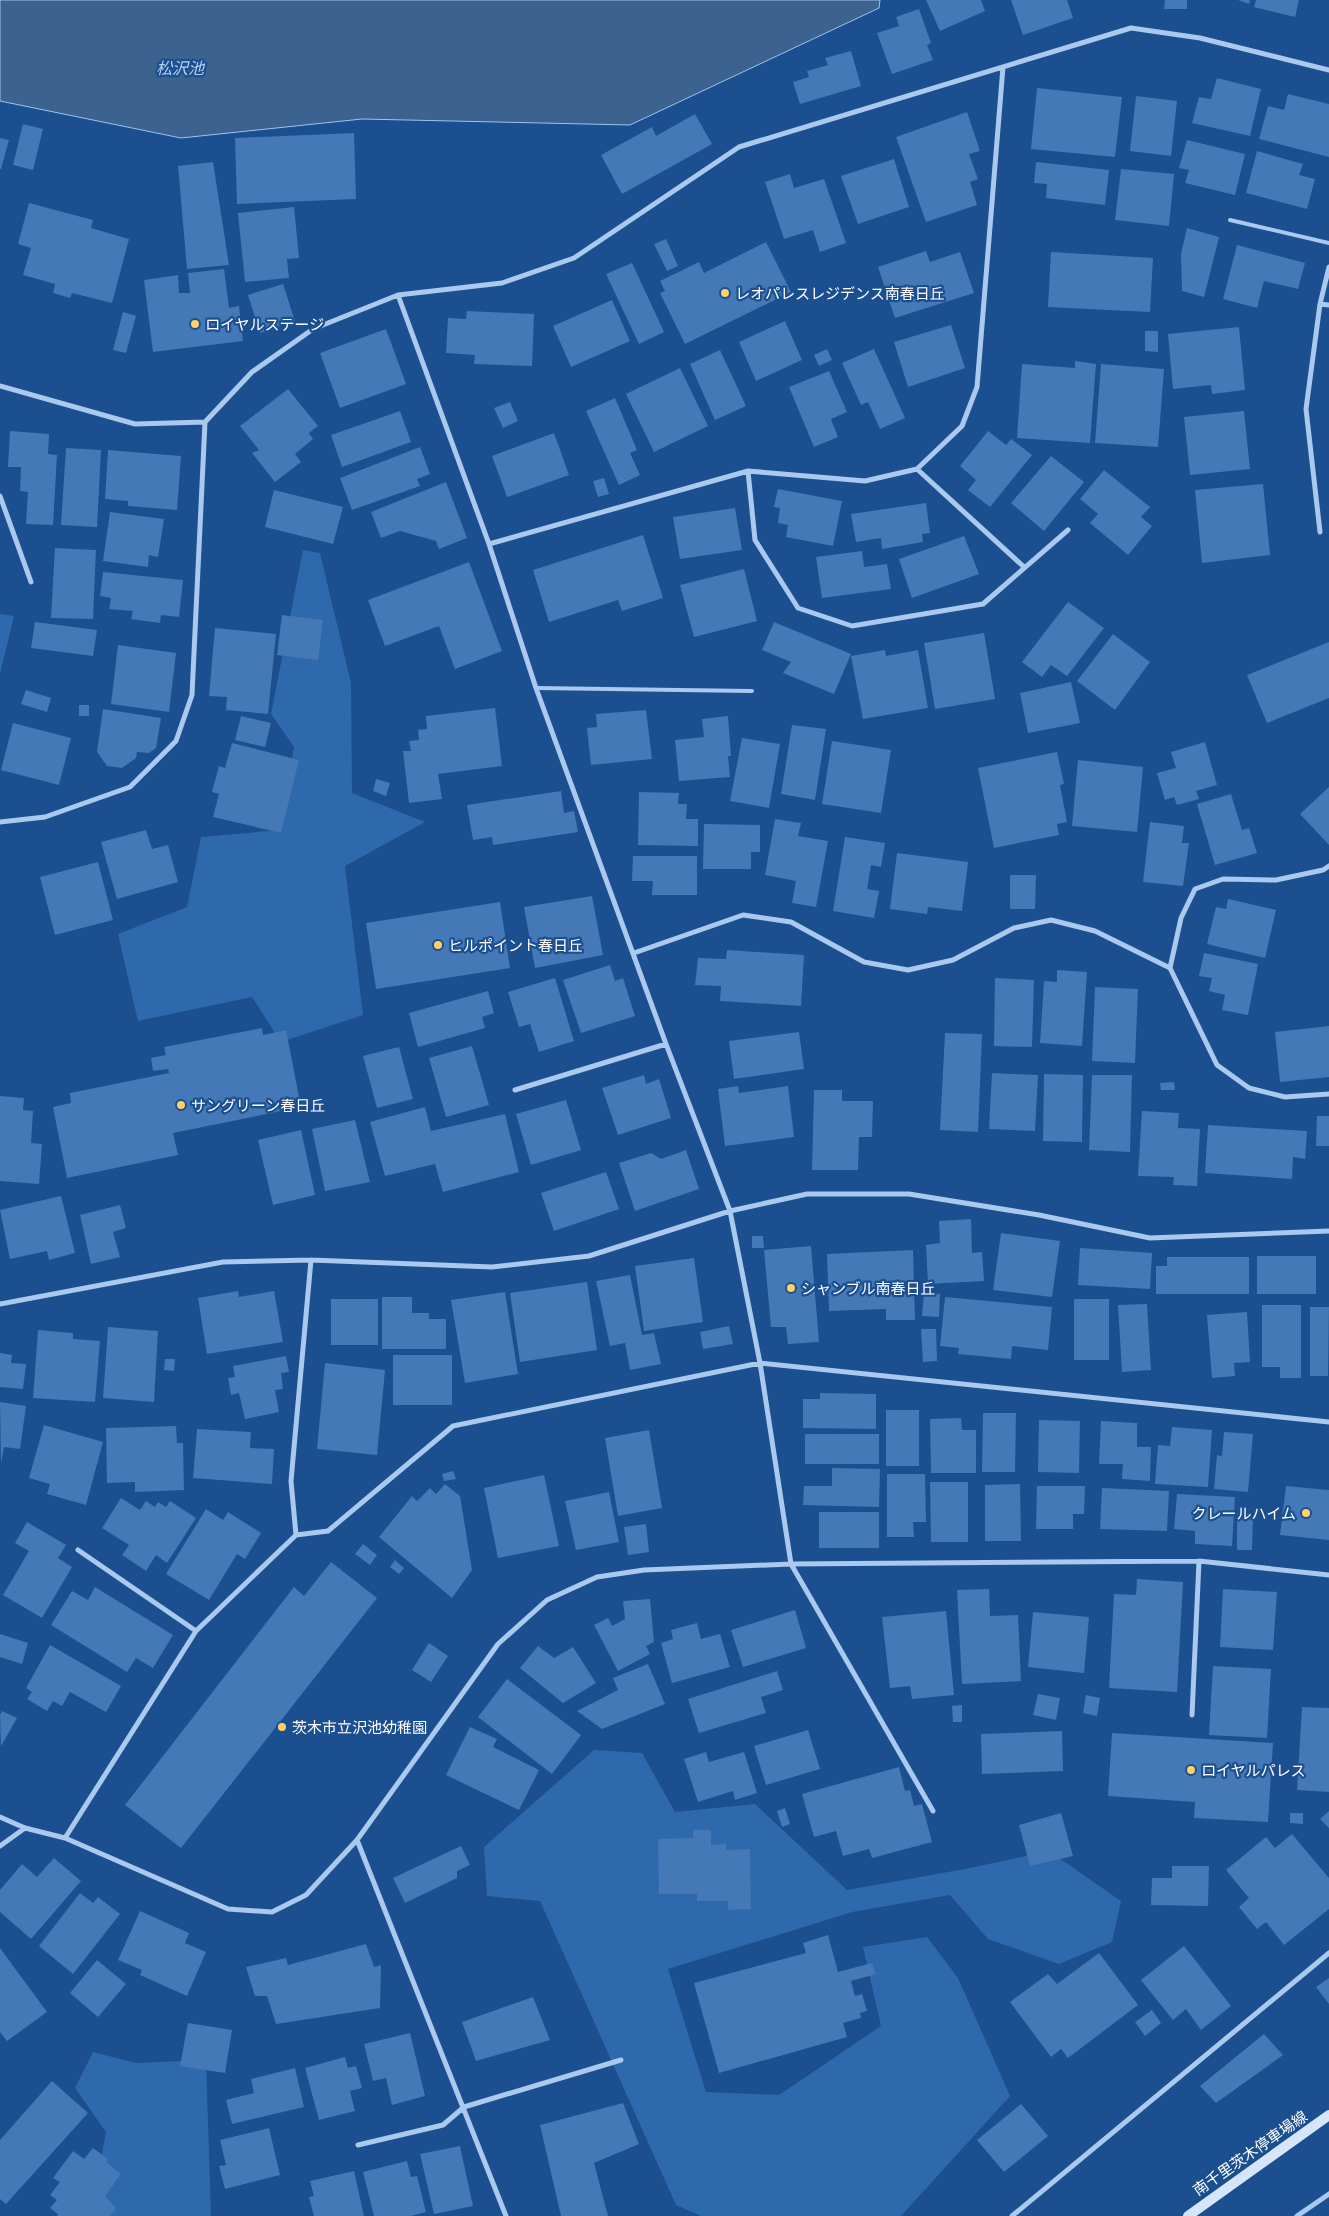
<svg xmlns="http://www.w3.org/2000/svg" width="1329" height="2216" font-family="'Archivo Narrow','Noto Sans JP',sans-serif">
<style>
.green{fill:#2e69ad}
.water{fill:#3c6290;stroke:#9cc4f0}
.building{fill:#4478b7}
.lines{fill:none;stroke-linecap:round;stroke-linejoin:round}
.lane{stroke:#a9c9ee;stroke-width:4}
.street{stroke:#a9c9ee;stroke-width:5}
.secondary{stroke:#d6e6fa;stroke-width:10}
.poi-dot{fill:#ffd166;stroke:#1b4f8f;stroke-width:2}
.labels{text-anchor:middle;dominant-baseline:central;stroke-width:4.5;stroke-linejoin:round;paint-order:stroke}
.poi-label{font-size:15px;fill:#fff;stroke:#1b4f8f;text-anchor:start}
.street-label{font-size:15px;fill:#fff;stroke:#1b4f8f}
.water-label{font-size:16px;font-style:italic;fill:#b5d3f5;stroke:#1b4f8f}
</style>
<rect width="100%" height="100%" fill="#1b4f8f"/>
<!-- green -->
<path class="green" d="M303,550L320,553L351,683L352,793L425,822L345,866L363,1015L281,1042L252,997L138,1021L118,934L187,907L201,837L281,830L294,747L271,714Z
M0,614L14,616L0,674Z
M594,1750L642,1753L675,1812L755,1804L847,1890L965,1869L1049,1851L1121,1901L1112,1942L1059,1964L988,1939L950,1895L852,1912L668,1969L706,2092L779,2095L881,2026L863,1947L927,1937L958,1978L1010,2096L901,2216H701L676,2205L540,1901L487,1896L484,1847Z
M93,2052L136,2063L206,2060L211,2216H90L106,2132L75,2088Z"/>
<!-- water -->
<path class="water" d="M0,0H880L879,8L630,125L362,119L181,138L0,101Z"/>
<!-- building -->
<path class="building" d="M926,0H981L985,11L940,31Z
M1011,0H1067L1073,18L1023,35Z
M1165,0H1187V9H1164Z
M1238,0H1250L1249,4Z
M1256,0H1299L1295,17L1254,7Z
M919,9L931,43L927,45L933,60L892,74L877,33L899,26L896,17Z
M851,51L861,86L800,104L793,82L809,77L807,71L828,65L825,58Z
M1217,78L1261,89L1250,136L1192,123L1199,97L1211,99Z
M1037,88L1122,97L1115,157L1031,149Z
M1288,94L1329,104V157L1259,139L1268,106L1284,110Z
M1136,96L1177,101L1171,156L1130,151Z
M967,112L980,151L969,154L978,179L970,182L977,205L926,222L896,137Z
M695,114L712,144L622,194L601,155L652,127L656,136Z
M23,124L43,129L33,170L13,165Z
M354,133L356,199L237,204L235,138Z
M0,138L9,140L1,169H0Z
M1187,140L1245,154L1235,195L1185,183L1189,170L1179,168Z
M1257,151L1303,164L1299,175L1315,179L1307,209L1246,193Z
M894,159L909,207L858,224L841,176Z
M213,162L229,265L187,269L178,166Z
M1036,162L1109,170L1105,205L1046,198L1047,184L1034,183Z
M1121,169L1174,174L1169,226L1115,220Z
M790,174L794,188L824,179L846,243L820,252L813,230L784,239L765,182Z
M29,203L93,220L91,228L129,239L112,303L72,293L70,298L53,293L55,284L23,275L31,248L18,244Z
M294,207L299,258L287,259L289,278L245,282L238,213Z
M1187,228L1219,237L1204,297L1182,291L1181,254Z
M666,239L678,266L667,271L654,244Z
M766,242L791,292L685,344L660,293L665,291L660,281L699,262L704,273Z
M1237,245L1305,263L1298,289L1264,281L1257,308L1223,299Z
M926,251L930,262L960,252L974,293L895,318L878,267Z
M1051,252L1153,258L1150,312L1048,307Z
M632,263L664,332L639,344L606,274Z
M224,269L229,308L239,306L243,341L153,352L144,280L178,275L179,293H190L188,273Z
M283,284L295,321L260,333L248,295Z
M612,300L630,341L571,367L553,326Z
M467,311L534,314L532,366L474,364L475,355L446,353L448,318L466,319Z
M123,312L136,316L126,353L113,350Z
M785,321L802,360L756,381L739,342Z
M951,325L965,368L908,387L894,342Z
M1239,327L1245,390L1212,394L1211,385L1173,389L1168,334Z
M386,329L406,384L340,408L320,353Z
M1145,331H1158V352L1145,351Z
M827,349L832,360L819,366L814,355Z
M874,349L905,418L880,429L868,402L861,405L842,363Z
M720,350L746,406L715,420L690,364Z
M1075,361L1096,364L1090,443L1017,438L1022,364L1075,368Z
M1101,364L1164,369L1158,447L1095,443Z
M680,368L708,426L654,452L626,394Z
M829,371L847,412L831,419L838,437L814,447L789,387Z
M288,389L318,426L309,433L313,439L295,454L301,462L275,482L252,453L259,450L240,426Z
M615,398L637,450L630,453L640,475L619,485L586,411Z
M510,402L518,421L503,428L494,408Z
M400,411L411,442L342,467L331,435Z
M1244,411L1250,469L1190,475L1184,417Z
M10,431L49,434L48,454L57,455L53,525L26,524L28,492L20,491L21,467H8Z
M988,431L1006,445L1011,439L1032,455L990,507L968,490L976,480L960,466Z
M554,433L569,475L507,497L492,456Z
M420,447L430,474L417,479L420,486L352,510L340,478Z
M66,448L101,450L97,527L61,525Z
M108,450L181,456L177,510L128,506V501L105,499Z
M1051,456L1084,482L1044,531L1011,503Z
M1104,470L1150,507L1141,517L1152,526L1128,555L1090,523L1098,514L1080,499Z
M604,478L609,494L598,497L593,481Z
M446,482L467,538L439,549L436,541L400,531L381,538L371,512Z
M1263,484L1270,555L1202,563L1195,490Z
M778,489L842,501L833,546L786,537L788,525L778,523L780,508L774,507Z
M274,490L343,507L333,544L265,527Z
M926,503L930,533L922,534L923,542L882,549L881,538L856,542L851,514Z
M735,508L742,550L680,559L673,517Z
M110,512L164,519L158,557L149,555L148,567L103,561Z
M643,535L663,598L622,611L618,600L549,622L533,570Z
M964,536L979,574L912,598L899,559Z
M55,548L96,550L93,619L51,618Z
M862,551L864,567L887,564L891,589L822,598L816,557Z
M469,562L502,651L455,669L439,626L385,646L368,600Z
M744,569L757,621L694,637L680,585Z
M103,572L183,580L179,617L161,615L160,623L131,619L133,611L109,609L111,598L100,596Z
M1068,602L1104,628L1067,676L1051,665L1042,677L1022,662Z
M282,615L323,620L318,660L277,655Z
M35,622L97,630L93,656L31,648Z
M774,622L851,654L834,694L783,673L791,662L762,650Z
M215,628L276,634L268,714L226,710L227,697L209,696Z
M984,633L995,699L935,709L924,643Z
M1113,634L1150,662L1115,710L1077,681Z
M1329,642V698L1267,723L1247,675Z
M118,645L176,653L169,712L111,704Z
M885,650L886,656L918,650L928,708L863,719L851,656Z
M1071,682L1080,723L1028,733L1020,693Z
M26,690L51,698L47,712L21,704Z
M79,705H89V716H79Z
M495,708L502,766L438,774L442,799L409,803L403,751H411L409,741L419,740L418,730L427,729L426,716Z
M103,709L161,718L156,748L149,753L137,752L136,758L122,768L107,766L97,752Z
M646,710L652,759L591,765L587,728L597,727L596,714Z
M241,716L271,723L265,747L235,740Z
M728,716L731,756H728L730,777L679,781L675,740L704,737L702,719Z
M13,723L71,738L59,785L1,770Z
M792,725L826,729L815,800L781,794Z
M742,738L780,744L769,808L730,801Z
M832,741L891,750L881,813L822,804Z
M1205,742L1217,785L1196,791L1199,799L1177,805L1174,797L1165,800L1157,773L1176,768L1171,752Z
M232,743L299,760L281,833L213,817L219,794L212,792L219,766L225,768Z
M1057,752L1064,784L1060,785L1067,822L1057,824L1059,835L994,848L978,768Z
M1078,760L1143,767L1137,832L1072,826Z
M376,779L390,783L386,796L373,791Z
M1329,787V845L1300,814Z
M561,791L564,813L574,811L578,832L493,845L492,837L473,840L467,805Z
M639,792L679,793L678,804H687L686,819H698V846L638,845Z
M1231,794L1242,830L1249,828L1257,853L1215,865L1197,804Z
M775,819L801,823L798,836L828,841L816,907L792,903L796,881L765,875Z
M1150,822L1184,826L1182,843H1189L1183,886L1143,882Z
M704,824L760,825V852H751V869H703Z
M146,830L152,849L168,845L178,882L117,899L101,842Z
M845,837L885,843L881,867L871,865L867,889L879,891L874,918L833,911Z
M897,853L968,862L962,911L928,907L927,914L890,909Z
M633,856H697V895H652L653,881H632Z
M98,862L113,920L55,935L40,877Z
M1010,875H1036L1035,909H1010Z
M592,896L603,955L535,968L524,907Z
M1228,899L1276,910L1265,958L1207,944L1216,907L1226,909Z
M500,902L510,968L376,989L366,923Z
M727,950L804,955L801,1006L720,1001L721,986L695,985L698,958L726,959Z
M1204,953L1258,964L1248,1015L1222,1010L1225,995L1209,991L1212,978L1199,976Z
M610,965L615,981L623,978L635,1016L581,1033L563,980Z
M1057,970L1087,972L1082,1046L1040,1043L1044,981L1057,982Z
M555,978L574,1041L539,1052L530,1024L519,1027L508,992Z
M995,978L1034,980L1032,1047L994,1046Z
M1095,987L1138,989L1135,1063L1092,1061Z
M488,991L494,1013L482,1017L485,1028L418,1047L409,1013Z
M1329,1026V1077L1280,1082L1275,1032Z
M262,1028L263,1035L286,1030L301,1107L173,1133L178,1155L67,1178L53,1107L71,1103L70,1093L169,1073L168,1069L153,1071L151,1058L166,1055L164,1047Z
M799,1032L804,1069L734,1079L729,1041Z
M945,1033L982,1034L978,1132L940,1130Z
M472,1046L489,1105L446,1117L429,1058Z
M399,1047L413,1099L377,1108L363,1056Z
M992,1073L1038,1075L1035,1131L989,1129Z
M1044,1074L1083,1075L1082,1142L1043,1141Z
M644,1075L646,1084L659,1079L671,1118L618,1135L602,1088Z
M1092,1075H1132L1130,1152L1089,1150Z
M1174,1082L1175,1090H1161L1160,1083Z
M738,1086L739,1093L788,1086L794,1137L725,1146L718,1089Z
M814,1090H842V1101H873L872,1137H859L858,1170H812Z
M0,1096L24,1098L23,1110L33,1111L31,1143L42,1144L39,1184L0,1181Z
M566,1100L581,1150L531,1165L516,1114Z
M425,1107L431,1131L505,1114L519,1172L443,1192L435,1164L385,1176L370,1122Z
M1142,1111L1179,1113L1178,1128L1200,1129L1197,1186L1173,1185L1174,1177L1138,1176Z
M1317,1116H1329V1146H1316Z
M355,1120L370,1182L325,1191L312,1129Z
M1208,1125L1307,1131L1305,1159L1293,1157L1292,1179L1205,1173Z
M301,1130L315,1195L273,1205L258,1140Z
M686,1150L699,1189L635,1211L619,1163L651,1153L661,1159Z
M606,1172L619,1209L554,1231L541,1193Z
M61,1196L75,1253L49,1260L47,1251L10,1259L0,1210Z
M120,1205L126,1228L113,1232L120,1257L91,1264L80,1215Z
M971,1219L972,1253L982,1252L984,1281L928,1284L926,1245L940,1243L939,1221Z
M1001,1233L1060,1241L1052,1297L993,1290Z
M752,1236H763L764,1248H752Z
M811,1246L819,1342L788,1344L786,1327H771L764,1250Z
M1080,1248L1152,1253L1150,1289L1078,1285Z
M913,1250L915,1320H886V1309L829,1311L827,1254Z
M1257,1256H1316V1294H1257Z
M1167,1257H1249V1294H1156V1266H1167Z
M694,1258L703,1322L644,1331L635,1266Z
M630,1275L642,1335L654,1333L661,1364L630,1370L625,1343L610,1346L596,1281Z
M587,1282L597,1350L520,1362L510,1293Z
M238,1291L239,1297L274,1291L283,1342L207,1354L198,1298Z
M505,1292L518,1374L465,1383L451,1300Z
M924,1293L940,1294L939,1317L922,1316Z
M382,1297H412V1313H429V1319H446V1349H382Z
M945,1297L1052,1307L1048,1350L1012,1346L1011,1359L958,1354L959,1348L940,1346Z
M331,1299H378V1345H331Z
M1074,1299H1109V1360H1074Z
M1147,1304L1151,1370L1122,1372L1118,1305Z
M1262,1305H1301V1378H1280V1367H1262Z
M1310,1307H1329L1328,1376H1310Z
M1247,1312L1250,1362L1234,1363L1235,1376L1212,1378L1207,1315Z
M729,1326L733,1344L703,1349L700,1332Z
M108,1327L158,1331L154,1402L103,1398Z
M921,1329H936L937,1361L923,1362Z
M38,1330L73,1333V1339L100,1341L95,1402L33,1398Z
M0,1353L12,1355L11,1363L26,1364L23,1389L0,1387Z
M393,1355H452V1405H393Z
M286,1356L289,1372L281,1373L283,1389L275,1390L279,1412L245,1419L239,1393L231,1395L228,1378L235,1377L233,1366Z
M165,1359H175L174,1371L164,1370Z
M325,1363L385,1370L377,1455L317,1449Z
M820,1393L876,1394V1429L803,1428V1399H820Z
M0,1402L26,1406L20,1449L4,1447L1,1464Z
M886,1410H919V1466H886Z
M983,1413H1016L1015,1472H982Z
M961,1418L962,1430H976V1473H931L930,1419Z
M1039,1420L1080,1421L1079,1473L1038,1472Z
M1101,1421L1137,1423V1447H1151L1150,1481L1122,1479L1123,1464H1099Z
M44,1425L103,1442L86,1505L47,1494L50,1484L29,1478Z
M176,1426L177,1443H183L184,1490L135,1492V1482L107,1483L106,1428Z
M1172,1427L1212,1430L1208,1487L1155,1484L1158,1445L1170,1446Z
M197,1429L251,1432L250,1448L274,1449L272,1484L193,1478Z
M649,1430L662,1508L618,1516L605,1438Z
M1224,1432L1253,1434L1248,1492L1214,1489L1217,1455L1222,1456Z
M805,1434H879V1464H805Z
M832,1468L880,1469L879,1507L803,1505L804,1486H832Z
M453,1471L456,1479L444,1481L442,1474Z
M887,1474H925L926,1522H913L914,1537H887Z
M544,1475L559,1546L498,1558L484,1488Z
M930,1482H968V1542H931Z
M445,1484L460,1496L472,1570L452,1598L379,1537L412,1496L417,1501L430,1488L436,1494Z
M1020,1484L1021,1541H985V1485Z
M1037,1486H1085L1084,1514H1073V1529H1036Z
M1286,1486L1329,1490V1540L1280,1535Z
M1102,1488L1169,1491L1167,1531L1100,1529Z
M609,1492L619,1542L576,1550L565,1501Z
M1177,1494L1235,1497L1232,1546L1195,1544V1531L1174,1529Z
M121,1498L140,1510L146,1501L155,1507L158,1502L166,1507L170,1501L196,1518L167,1563L156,1555L146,1571L122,1555L129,1545L102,1528Z
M206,1509L223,1520L228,1512L261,1533L245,1559L237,1554L209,1600L166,1574Z
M819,1512H879V1548H819Z
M1237,1516H1253L1252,1550H1237Z
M27,1522L66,1545L58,1558L72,1567L42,1618L3,1595L29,1551L15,1543Z
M646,1524L649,1552L628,1555L624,1527Z
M363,1544L377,1555L370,1565L355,1554Z
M395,1560L404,1568L399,1574L390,1567Z
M331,1562L377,1598L181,1848L125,1805L294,1587L304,1596Z
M1137,1579L1183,1582L1177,1692L1109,1688L1114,1594L1136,1595Z
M95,1587L173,1635L153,1668L136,1658L127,1672L51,1625L72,1591L88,1600Z
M989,1589L990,1616L1018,1615L1021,1681L962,1684L957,1590Z
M1223,1589L1277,1592L1273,1650L1220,1647Z
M650,1599L654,1642L646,1646L650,1654L618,1671L594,1625L608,1618L612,1626L625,1619L623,1601Z
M795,1610L806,1648L743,1667L731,1630Z
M946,1611L954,1695L912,1699L910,1686L890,1688L882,1617Z
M1033,1612L1089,1617L1084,1673L1028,1667Z
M697,1623L701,1639L720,1634L730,1667L672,1683L661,1643L673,1639L671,1630Z
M0,1634L28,1643L22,1664L0,1657Z
M429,1643L448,1656L431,1682L412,1670Z
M50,1645L121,1686L106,1712L70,1692L62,1706L53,1701L47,1711L27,1699L32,1692L26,1688Z
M538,1646L554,1658L573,1647L596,1683L563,1703L520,1668Z
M648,1664L665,1704L602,1729L577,1711L618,1690L613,1678Z
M1213,1666L1271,1669L1267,1738L1209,1735Z
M777,1671L783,1690L761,1697L766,1713L699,1733L688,1699Z
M507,1679L581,1735L552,1774L478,1717Z
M1038,1694L1060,1698L1056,1720L1033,1715Z
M1086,1695L1100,1698L1097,1716L1083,1713Z
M962,1705V1722H953L952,1706Z
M1302,1707L1329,1708V1792L1297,1790Z
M2,1711L17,1718L1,1746L0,1715Z
M470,1727L497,1739L493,1747L539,1770L519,1810L446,1775Z
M808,1730L820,1769L766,1785L754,1746Z
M1062,1731L1063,1771L982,1774L981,1734Z
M1112,1733L1273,1743L1268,1822L1194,1818L1195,1802L1108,1796Z
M706,1752L709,1762L744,1752L757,1793L735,1800L733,1791L698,1802L684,1759Z
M899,1767L905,1791L910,1790L914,1806L922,1804L932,1842L872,1858L869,1849L843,1856L836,1831L814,1837L802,1794Z
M785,1808L790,1824L782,1827L777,1811Z
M1329,1811V1828L1320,1819Z
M1061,1813L1073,1856L1030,1866L1019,1825Z
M1290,1813H1303V1824L1290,1823Z
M693,1830H711V1845L726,1844V1850L750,1849L751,1909L728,1910V1901H697V1894H659L658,1839L693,1838Z
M1292,1834L1329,1878V1909L1284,1945L1266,1922L1257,1929L1239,1907L1249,1898L1226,1870L1266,1837L1275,1848Z
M461,1846L470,1865L457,1871V1878L405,1903L393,1878Z
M54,1858L81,1881L31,1939L0,1912V1890L22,1864L37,1877Z
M1172,1866H1209L1208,1906L1151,1905L1152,1878H1172Z
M80,1893L93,1903L98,1897L120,1914L73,1974L39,1946Z
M140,1911L189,1933L185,1943L206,1952L187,1996L140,1975L142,1970L118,1960Z
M828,1935L838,1972L872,1963L876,1974L851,1981L855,1996L862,1994L867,2011L860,2013L861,2018L843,2023L847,2037L719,2073L694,1983L806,1953L803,1943Z
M366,1944L374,1967L381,1965L380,2008L276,2024L267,1996H255L246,1967L286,1958L288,1965Z
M1184,1946L1231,2006L1201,2030L1186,2009L1173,2020L1141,1980Z
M0,1948L47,2012L7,2041L0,2032Z
M1099,1953L1138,2005L1068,2058L1061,2049L1051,2057L1010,2002L1048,1974L1057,1984Z
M97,1960L126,1984L98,2017L70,1993Z
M1329,1978V2004L1316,1987Z
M533,1997L550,2040L476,2061L462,2022Z
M1152,2010L1161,2023L1145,2036L1135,2022Z
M188,2023L232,2030L225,2073L180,2066Z
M410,2033L425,2096L392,2105L386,2078L373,2081L364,2044Z
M1264,2034L1283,2055L1216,2103L1200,2086Z
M345,2057L348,2068L356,2066L362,2088L350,2091L355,2111L319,2120L305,2068Z
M295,2068L304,2107L232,2124L226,2100L254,2093L251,2079Z
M52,2081L88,2113L6,2204L0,2199V2140Z
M623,2103L639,2144L594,2163L608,2216H561L540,2125Z
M1021,2104L1048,2136L1004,2172L977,2140Z
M269,2128L280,2175L225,2189L219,2166L226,2165L220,2140Z
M460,2146L473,2206L434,2214L420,2154Z
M93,2148L108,2159L106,2162L121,2174L105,2196L116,2208L110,2216H57L58,2214L50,2208L57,2200L50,2195L60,2182L53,2178L73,2151L84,2159Z
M407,2161L411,2177L417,2176L426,2212L411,2216H374L363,2172Z
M354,2171L364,2216H314L309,2197L314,2196L310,2181Z"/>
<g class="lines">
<!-- lane -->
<path class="lane" d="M1230,220L1329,243
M536,688L752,691"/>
<!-- street -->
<path class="street" d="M398,295L489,544L536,688L666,1044L730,1211L760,1363L791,1564L933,1811
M1320,304L1329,305
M0,386L135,424L205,422L252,372L313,329L398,295L502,283L574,258L739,147L1131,28L1200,38L1329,70
M917,469L1024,567
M748,471L755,540L798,608L852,626L983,604L1068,530
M0,496L31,582
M1320,532L1306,409L1320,304L1329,267
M489,544L748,471L865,481L917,469L962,426L977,387L1003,67
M0,822L45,817L130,787L176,741L192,695L205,422
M634,953L743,915L791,922L864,962L908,970L953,960L1014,928L1051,920L1095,931L1170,968L1217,1065L1249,1088L1285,1097L1329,1094
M1170,968L1181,918L1195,889L1223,879L1276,880L1323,870L1329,866
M515,1090L666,1044
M0,1304L223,1262L311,1260L492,1267L589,1256L730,1211L807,1194H909L1039,1215L1150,1238L1329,1231
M296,1535L291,1481L311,1260
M78,1550L196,1631
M1192,1715L1199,1561
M0,1817L25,1828L65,1838L228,1909L272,1912L306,1895L357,1840L498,1644L547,1600L597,1577L644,1570L791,1564L1199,1561L1329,1575
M65,1838L196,1631L296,1535L328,1531L453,1426L760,1363L1329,1422
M357,1840L506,2216
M0,1846L25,1828
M358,2145L443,2125L464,2107L621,2060
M1012,2216L1329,1953
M1297,2216L1329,2194"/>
<!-- secondary -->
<path class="secondary" d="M1188,2216L1329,2115"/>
</g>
<!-- markers -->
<g class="poi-dot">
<circle cx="725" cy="293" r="5"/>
<circle cx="195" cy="324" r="5"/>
<circle cx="438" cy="945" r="5"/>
<circle cx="181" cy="1105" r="5"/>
<circle cx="791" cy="1288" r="5"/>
<circle cx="1306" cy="1513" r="5"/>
<circle cx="282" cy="1727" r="5"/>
<circle cx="1191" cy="1770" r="5"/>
</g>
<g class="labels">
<!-- poi labels -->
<g class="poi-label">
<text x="735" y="293">レオパレスレジデンス南春日丘</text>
<text x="205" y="324">ロイヤルステージ</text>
<text x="448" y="945">ヒルポイント春日丘</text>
<text x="191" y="1105">サングリーン春日丘</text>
<text x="801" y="1288">シャンブル南春日丘</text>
<text x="1296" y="1513" text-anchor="end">クレールハイム</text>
<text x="292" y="1727">茨木市立沢池幼稚園</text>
<text x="1201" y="1770">ロイヤルパレス</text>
</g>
<!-- street labels -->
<g class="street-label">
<text transform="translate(1250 2153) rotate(-35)">南千里茨木停車場線</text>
</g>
<!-- water labels -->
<g class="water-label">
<text x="180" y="68">松沢池</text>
</g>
</g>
</svg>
